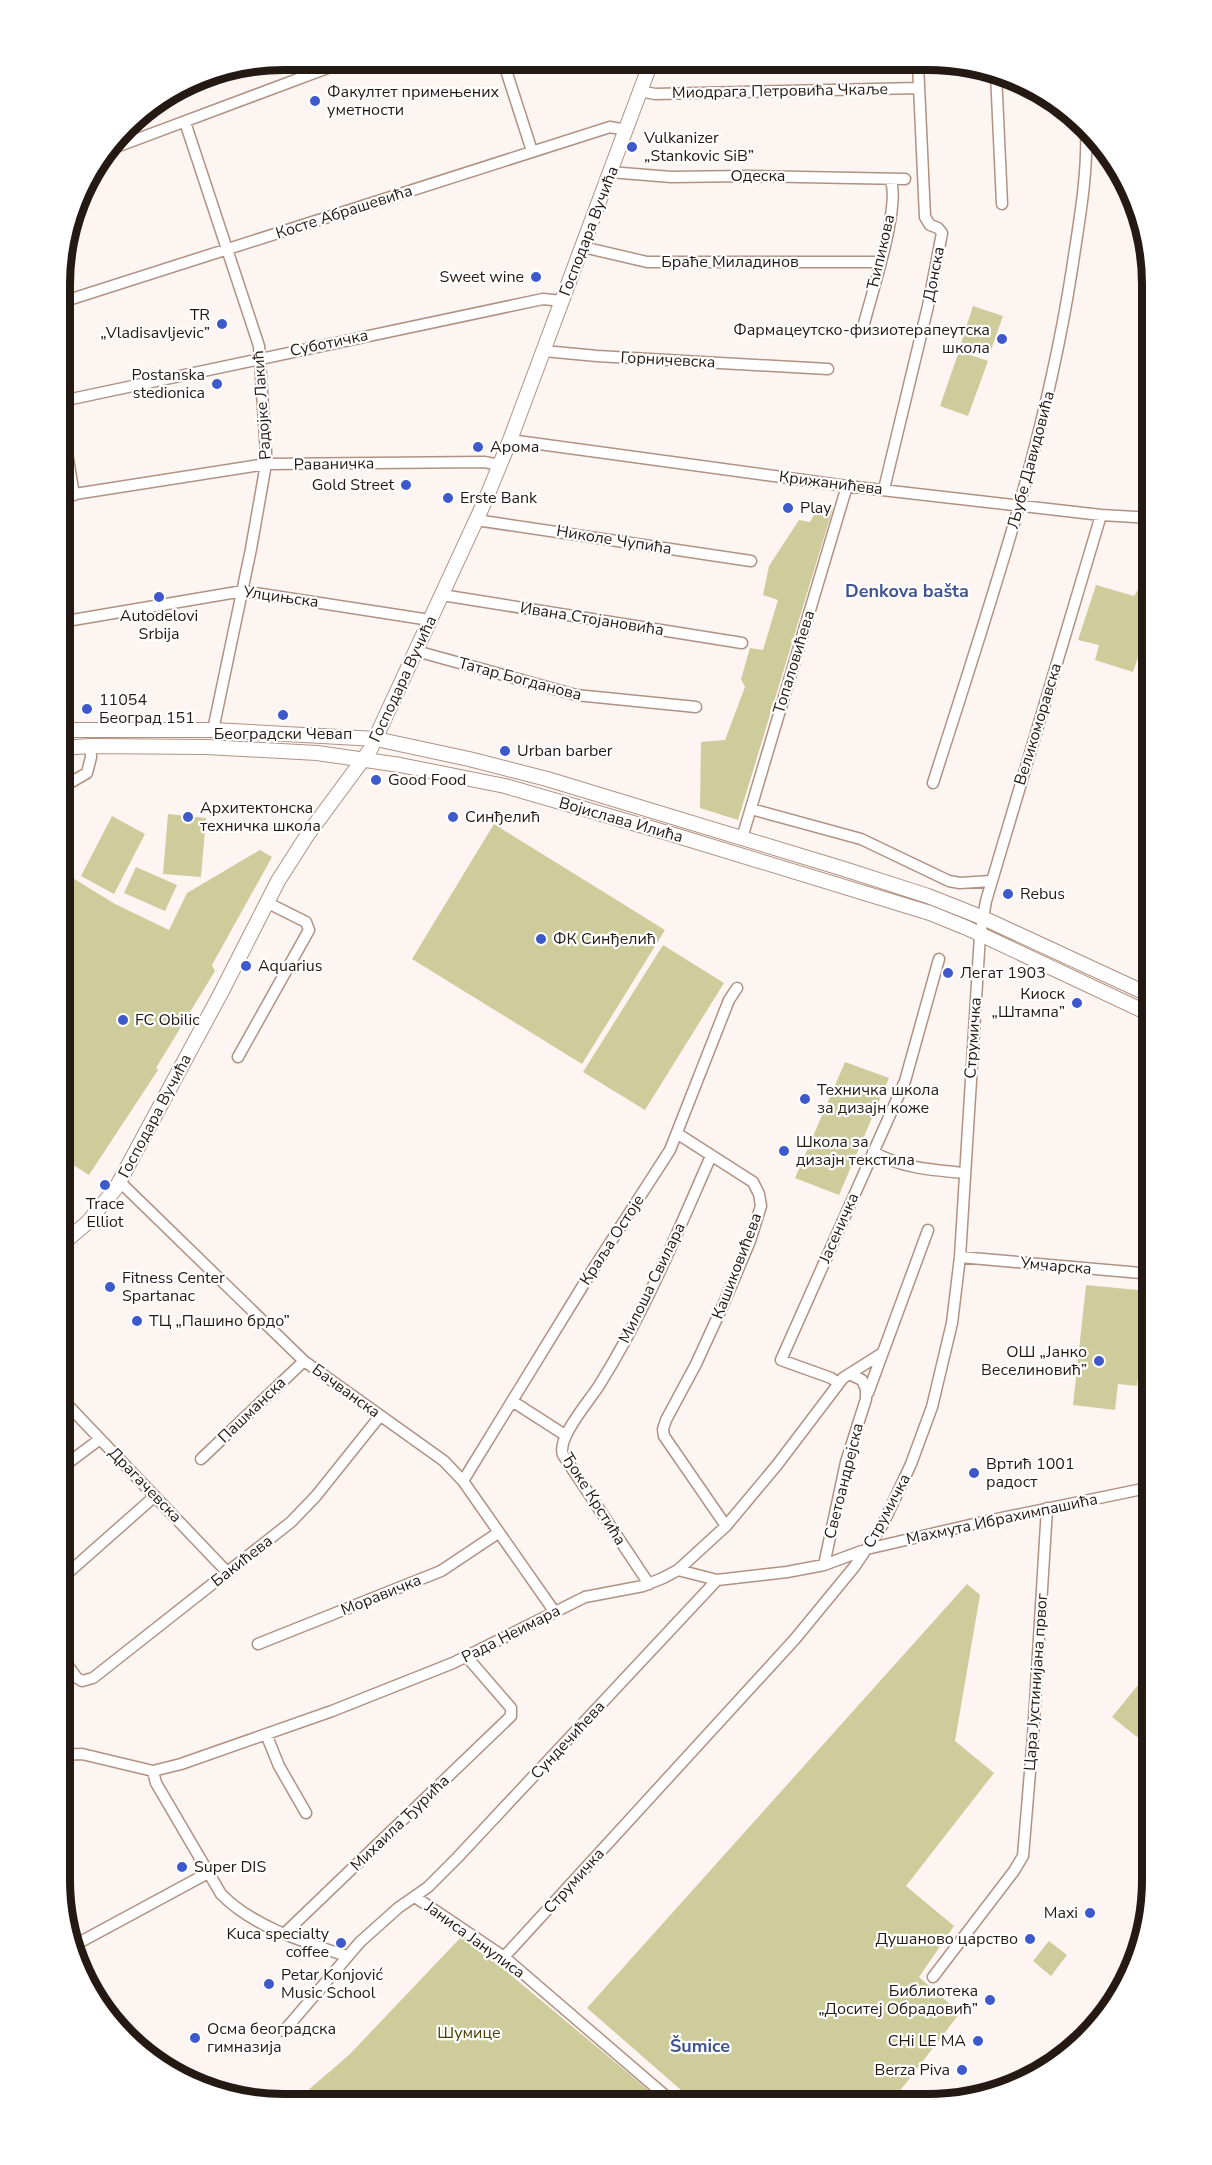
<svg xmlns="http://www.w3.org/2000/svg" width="1212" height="2165" font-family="'Nunito Sans',sans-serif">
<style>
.green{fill:#cfcc9c}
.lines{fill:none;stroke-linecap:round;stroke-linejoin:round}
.minor-casing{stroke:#b19282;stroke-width:13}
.major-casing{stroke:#b19282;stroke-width:16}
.minor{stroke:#fff;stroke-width:10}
.major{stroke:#fff;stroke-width:14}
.poi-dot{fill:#3d59cb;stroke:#fff;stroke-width:2}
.labels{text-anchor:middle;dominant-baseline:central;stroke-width:4.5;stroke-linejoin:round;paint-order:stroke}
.street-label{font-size:16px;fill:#251913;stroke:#fff}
.poi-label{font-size:16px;fill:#251913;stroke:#fff;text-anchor:start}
.park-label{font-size:16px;fill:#484303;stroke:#fff}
.neighbourhood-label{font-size:18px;font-weight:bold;fill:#41548f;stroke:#fff}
.rim{fill:none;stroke:#251913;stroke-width:8}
</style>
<rect width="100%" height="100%" fill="#fcf5f2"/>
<!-- green -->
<path class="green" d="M973,306L1003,316L990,353L961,343Z
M959,351L988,361L968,416L940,406Z
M820,503L833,508L738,820L700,808L701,742L725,740L745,687L741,679L750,648L763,650L778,600L763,595L769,566L799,520L810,522Z
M1096,585L1134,596L1139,588L1152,592V635L1146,634L1133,672L1095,660L1099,645L1078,640Z
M168,814L206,818L201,877L163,874Z
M112,816L145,834L114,894L81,876Z
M494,824L665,930L582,1064L412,959Z
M260,850L272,857L212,965L215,971L156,1068L158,1070L89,1175L61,1157L63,872L115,904L169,930L187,893Z
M136,867L177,885L165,911L124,893Z
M663,945L724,983L645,1110L583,1072Z
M845,1062L889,1078L839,1195L795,1178Z
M1086,1285L1148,1291L1137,1386L1118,1384L1115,1410L1073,1405Z
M967,1584L980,1595L955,1741L994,1773L906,1886L954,1926L919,1977L960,2013L889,2105L697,2104L587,2008Z
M1152,1668V1718L1137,1737L1112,1717Z
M463,1935L665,2104L293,2103L349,2055Z
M1049,1941L1067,1955L1051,1976L1033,1961Z"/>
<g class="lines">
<defs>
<path id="minor" d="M503,61L532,151
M996,73L1002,204
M640,91L655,94L919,88
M185,122L259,346L266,453V464L251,549L213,730
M111,149L349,60
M610,172L671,177L747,176L905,179
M583,247L647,262H880
M62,302L610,127L626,130
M864,324C871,295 902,203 890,179
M544,351L597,356L828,369
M62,401L543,299L562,301
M62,423L74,495
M510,440L847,486L1101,515L1152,518
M884,489L928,306L942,233L938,228L930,225L925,217L918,64
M62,496L266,464L484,462L500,465
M476,520L751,561
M442,595L742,643
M61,622L243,591L430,620
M416,651L576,695L696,707
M933,783C987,613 1045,445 1072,269C1079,222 1088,175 1086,128
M61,788L87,773L91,757L90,746
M751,809L861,839L949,881L960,883L991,881
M742,838L847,486
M238,1057L309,930L306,922L266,902
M678,1134L753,1182L759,1194L761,1206L750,1241L724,1303L696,1364L666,1420L663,1429L664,1436L726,1526
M873,1152C902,1168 931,1170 964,1173
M120,1182L304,1361L444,1461L463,1481L554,1611
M960,1257L1152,1274
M838,1383L831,1378L781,1360L905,1081L939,959
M868,1393L928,1230
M61,1398L228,1573
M512,1401L565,1435
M201,1459L304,1361
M60,1469L100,1439
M463,1481L590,1274L670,1150L729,1000L737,988
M824,1565L846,1462L866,1399V1389L862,1380L849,1374
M678,1570L717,1580L787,1572L824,1565L867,1549L987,1521L1152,1487
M60,1580L155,1496
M649,1584L563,1455C556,1438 591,1399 600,1384C645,1312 677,1233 711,1156
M258,1644L441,1571L498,1533
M60,1655L77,1678L82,1681L93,1678L291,1522L316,1496L380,1416
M266,1734L279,1766L306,1813
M60,1755L82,1754L153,1771L181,1764L332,1711L453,1663L585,1597L643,1586L663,1578L678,1570L726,1526L777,1465L843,1378L881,1354
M153,1771L156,1783L221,1894C253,1927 304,1942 347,1956
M415,1897L504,1957L675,2104
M285,1933L511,1716V1708L467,1657
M71,1947L208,1873
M504,1957L795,1639L855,1566L883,1524L911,1464L932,1407L952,1323L960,1257L980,935L986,901L1101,515
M933,1977L1014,1871L1023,1856L1033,1736L1047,1508
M284,2031L360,1942L398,1908L428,1887L457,1858L717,1580"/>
<path id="major" d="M61,730H213L376,739L469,759L547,779L844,869L928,896L981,917L1152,996
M61,748L90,746L207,747L317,753L400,765L505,786L671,834L930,913L967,928L1152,1015
M61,1245L88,1222L116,1188L222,991L278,881L308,834L370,750L485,501L510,440L651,62
M1093,2029L1114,2003"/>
</defs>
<!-- minor casing -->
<use href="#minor" class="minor-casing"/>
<!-- major casing -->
<use href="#major" class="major-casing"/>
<!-- minor -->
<use href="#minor" class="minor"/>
<!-- major -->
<use href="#major" class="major"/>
</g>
<!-- markers -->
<g class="poi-dot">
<circle cx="315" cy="101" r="6"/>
<circle cx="632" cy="147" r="6"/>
<circle cx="536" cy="277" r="6"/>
<circle cx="222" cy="324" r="6"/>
<circle cx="1002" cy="339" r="6"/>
<circle cx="217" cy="384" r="6"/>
<circle cx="478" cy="447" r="6"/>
<circle cx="406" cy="485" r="6"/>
<circle cx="448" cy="498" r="6"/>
<circle cx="788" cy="508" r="6"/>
<circle cx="159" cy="597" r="6"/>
<circle cx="87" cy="709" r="6"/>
<circle cx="283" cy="715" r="6"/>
<circle cx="505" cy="751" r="6"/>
<circle cx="376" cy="780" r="6"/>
<circle cx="188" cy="817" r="6"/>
<circle cx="453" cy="817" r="6"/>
<circle cx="1008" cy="894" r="6"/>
<circle cx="541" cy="939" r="6"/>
<circle cx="246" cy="966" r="6"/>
<circle cx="948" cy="973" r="6"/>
<circle cx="1077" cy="1003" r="6"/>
<circle cx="123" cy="1020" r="6"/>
<circle cx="805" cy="1099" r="6"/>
<circle cx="784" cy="1151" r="6"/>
<circle cx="105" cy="1185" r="6"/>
<circle cx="110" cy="1287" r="6"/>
<circle cx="137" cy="1321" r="6"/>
<circle cx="1099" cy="1361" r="6"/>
<circle cx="974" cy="1473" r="6"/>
<circle cx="182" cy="1867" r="6"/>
<circle cx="1090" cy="1913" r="6"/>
<circle cx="1030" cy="1939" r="6"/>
<circle cx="341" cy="1943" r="6"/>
<circle cx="269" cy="1984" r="6"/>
<circle cx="990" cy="2000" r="6"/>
<circle cx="195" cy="2038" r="6"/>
<circle cx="978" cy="2041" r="6"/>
<circle cx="962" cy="2070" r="6"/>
</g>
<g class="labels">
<!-- street labels -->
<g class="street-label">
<text transform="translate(780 91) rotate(-1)">Миодрага Петровића Чкаље</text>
<text x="758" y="176">Одеска</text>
<text transform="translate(344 212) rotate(-18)">Косте Абрашевића</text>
<text transform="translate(589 231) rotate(-69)">Господара Вучића</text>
<text transform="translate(881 252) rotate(-77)">Ћипикова</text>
<text x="730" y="262">Браће Миладинов</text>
<text transform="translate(934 274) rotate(-79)">Донска</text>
<text transform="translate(329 343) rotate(-12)">Суботичка</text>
<text transform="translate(668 360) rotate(3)">Горничевска</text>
<text transform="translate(262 405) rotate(-94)">Радојке Лакић</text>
<text transform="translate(1031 460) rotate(-75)">Љубе Давидовића</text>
<text transform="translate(334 464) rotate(-1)">Раваничка</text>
<text transform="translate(831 483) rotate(7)">Крижанићева</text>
<text transform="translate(614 540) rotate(9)">Николе Чупића</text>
<text transform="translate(281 597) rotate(8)">Улцињска</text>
<text transform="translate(592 619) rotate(9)">Ивана Стојановића</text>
<text transform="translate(794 662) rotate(-73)">Топаловићева</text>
<text transform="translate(403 679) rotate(-65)">Господара Вучића</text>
<text transform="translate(520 679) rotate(15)">Татар Богданова</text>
<text transform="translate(1038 724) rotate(-73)">Великоморавска</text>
<text transform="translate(621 820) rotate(16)">Војислава Илића</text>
<text transform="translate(973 1038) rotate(-86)">Струмичка</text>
<text transform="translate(155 1116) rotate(-62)">Господара Вучића</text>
<text transform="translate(839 1228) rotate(-66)">Јасеничка</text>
<text transform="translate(612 1240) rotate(-57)">Краља Остоје</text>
<text transform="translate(737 1266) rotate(-69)">Кашиковићева</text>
<text transform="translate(1056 1266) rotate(5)">Умчарска</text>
<text transform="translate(652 1283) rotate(-64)">Милоша Свилара</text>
<text transform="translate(346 1391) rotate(36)">Бачванска</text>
<text transform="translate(252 1410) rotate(-44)">Пашманска</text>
<text transform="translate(844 1481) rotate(-76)">Светоандрејска</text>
<text transform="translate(145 1485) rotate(46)">Драгачевска</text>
<text transform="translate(594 1499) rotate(58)">Ђоке Крстића</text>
<text transform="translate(887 1511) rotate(-62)">Струмичка</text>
<text transform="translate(1002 1519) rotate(-12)">Махмута Ибрахимпашића</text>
<text transform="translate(242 1561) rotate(-38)">Бакићева</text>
<text transform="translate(381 1595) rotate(-22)">Моравичка</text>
<text transform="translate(511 1634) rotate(-27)">Рада Неимара</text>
<text transform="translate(1036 1682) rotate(-86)">Цара Јустинијана првог</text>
<text transform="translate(568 1740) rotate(-47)">Сундечићева</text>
<text transform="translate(400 1823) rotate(-44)">Михаила Ђурића</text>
<text transform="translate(574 1881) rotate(-48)">Струмичка</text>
<text transform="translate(475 1940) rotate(36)">Јаниса Јанулиса</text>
</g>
<!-- poi labels -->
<g class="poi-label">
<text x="327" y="92">Факултет примењених<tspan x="327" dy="18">уметности</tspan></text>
<text x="644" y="138">Vulkanizer<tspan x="644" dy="18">„Stankovic SiB”</tspan></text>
<text x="524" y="277" text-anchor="end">Sweet wine</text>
<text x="210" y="315" text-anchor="end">TR<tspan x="210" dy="18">„Vladisavljevic”</tspan></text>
<text x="990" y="330" text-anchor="end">Фармацеутско-физиотерапеутска<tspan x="990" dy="18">школа</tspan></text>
<text x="205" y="375" text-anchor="end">Postanska<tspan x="205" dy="18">stedionica</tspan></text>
<text x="490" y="447">Арома</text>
<text x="394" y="485" text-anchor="end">Gold Street</text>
<text x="460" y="498">Erste Bank</text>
<text x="800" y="508">Play</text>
<text x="159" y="616" text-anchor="middle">Autodelovi<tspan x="159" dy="18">Srbija</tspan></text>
<text x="99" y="700">11054<tspan x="99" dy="18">Београд 151</tspan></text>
<text x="283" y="734" text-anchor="middle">Београдски Чевап</text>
<text x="517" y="751">Urban barber</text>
<text x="388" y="780">Good Food</text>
<text x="200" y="808">Архитектонска<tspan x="200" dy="18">техничка школа</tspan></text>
<text x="465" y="817">Синђелић</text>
<text x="1020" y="894">Rebus</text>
<text x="553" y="939">ФК Синђелић</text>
<text x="258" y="966">Aquarius</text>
<text x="960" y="973">Легат 1903</text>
<text x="1065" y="994" text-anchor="end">Киоск<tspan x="1065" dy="18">„Штампа”</tspan></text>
<text x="135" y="1020">FC Obilic</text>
<text x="817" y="1090">Техничка школа<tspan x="817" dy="18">за дизајн коже</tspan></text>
<text x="796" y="1142">Школа за<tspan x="796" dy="18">дизајн текстила</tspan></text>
<text x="105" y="1204" text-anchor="middle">Trace<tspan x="105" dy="18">Elliot</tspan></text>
<text x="122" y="1278">Fitness Center<tspan x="122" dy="18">Spartanac</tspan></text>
<text x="149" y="1321">ТЦ „Пашино брдо”</text>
<text x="1087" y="1352" text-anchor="end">ОШ „Јанко<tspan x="1087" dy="18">Веселиновић”</tspan></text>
<text x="986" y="1464">Вртић 1001<tspan x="986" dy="18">радост</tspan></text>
<text x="194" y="1867">Super DIS</text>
<text x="1078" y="1913" text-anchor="end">Maxi</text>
<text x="329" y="1934" text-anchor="end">Kuca specialty<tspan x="329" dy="18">coffee</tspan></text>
<text x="1018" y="1939" text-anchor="end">Душаново царство</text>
<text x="281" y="1975">Petar Konjović<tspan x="281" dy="18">Music School</tspan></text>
<text x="978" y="1991" text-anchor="end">Библиотека<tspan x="978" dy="18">„Доситеј Обрадовић”</tspan></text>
<text x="207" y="2029">Осма београдска<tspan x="207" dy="18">гимназија</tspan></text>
<text x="966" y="2041" text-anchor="end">CHi LE MA</text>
<text x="950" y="2070" text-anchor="end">Berza Piva</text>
</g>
<!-- park labels -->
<g class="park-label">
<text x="469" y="2033">Шумице</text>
</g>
<!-- neighbourhood labels -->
<g class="neighbourhood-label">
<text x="907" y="591">Denkova bašta</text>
<text x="700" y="2046">Šumice</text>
</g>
</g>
<!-- crop -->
<path d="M0 0H1212V2165H0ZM284 70H928A214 214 0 0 1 1142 284V1880A214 214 0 0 1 928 2094H284A214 214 0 0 1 70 1880V284A214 214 0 0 1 284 70Z" fill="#fff" fill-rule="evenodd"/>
<path class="rim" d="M284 70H928A214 214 0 0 1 1142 284V1880A214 214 0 0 1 928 2094H284A214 214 0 0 1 70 1880V284A214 214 0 0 1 284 70Z"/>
</svg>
